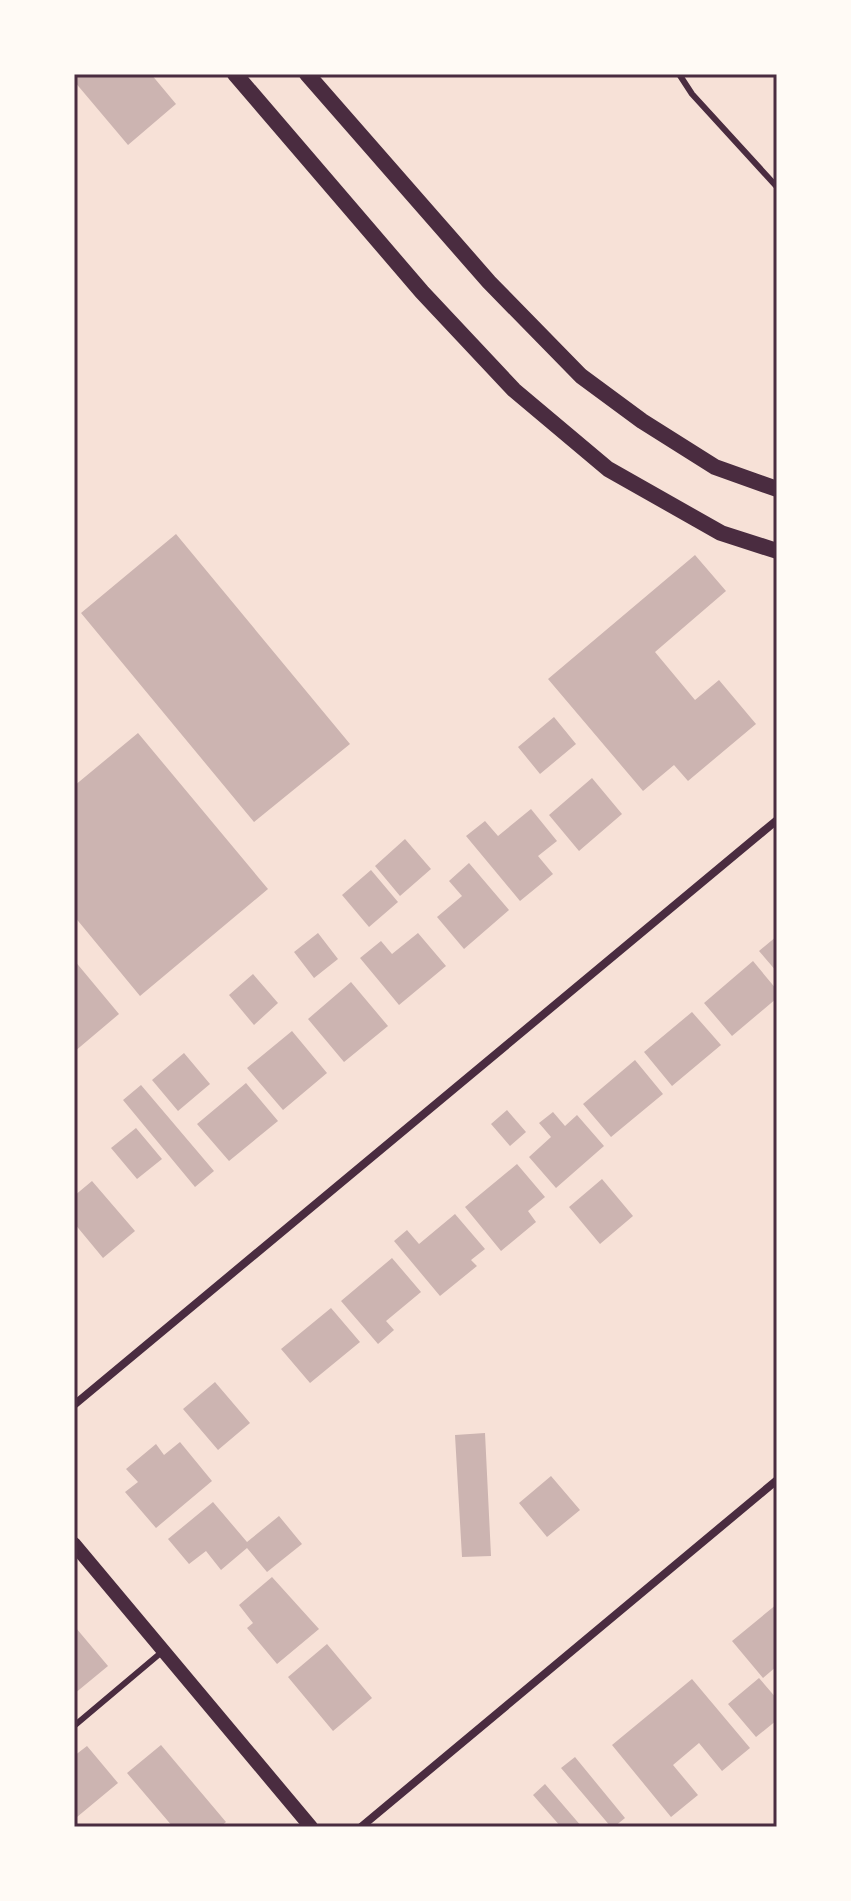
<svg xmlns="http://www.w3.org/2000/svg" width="851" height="1901" font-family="'DM Sans',sans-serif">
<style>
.building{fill:#ccb4b1}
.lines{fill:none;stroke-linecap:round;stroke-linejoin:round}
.service{stroke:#4a2c40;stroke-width:6}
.minor{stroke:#4a2c40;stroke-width:8}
.tertiary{stroke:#4a2c40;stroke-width:14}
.secondary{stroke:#4a2c40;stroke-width:16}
.neatline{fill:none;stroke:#4a2c40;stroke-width:3}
</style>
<rect width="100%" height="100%" fill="#f7e1d7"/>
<!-- building -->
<path class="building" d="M74,74H151L176,104L128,145L74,81Z
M176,534L350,744L254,822L81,613Z
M695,555L726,591L655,652L695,700L719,680L756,724L688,781L674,765L643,791L548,679Z
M554,717L576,744L540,774L518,747Z
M138,733L268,889L140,996L74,916V786Z
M592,778L622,814L579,851L549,815Z
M531,809L557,841L538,856L553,874L520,901L466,836L485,821L498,836Z
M405,839L431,869L400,896L375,866Z
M469,863L509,910L464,949L437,917L462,896L449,881Z
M371,870L398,902L369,927L342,895Z
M318,933L338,959L314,978L294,952Z
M418,933L446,966L399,1005L360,958L381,941L392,954Z
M777,936V972L759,951Z
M74,960L119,1014L74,1052Z
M753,961L777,990V998L732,1036L704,1003Z
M253,974L278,1003L254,1025L229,995Z
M351,982L388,1026L344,1062L308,1019Z
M692,1012L721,1045L672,1086L644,1052Z
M292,1031L327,1073L283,1110L247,1068Z
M184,1053L210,1084L178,1111L152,1080Z
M635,1060L663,1094L611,1137L583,1104Z
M246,1083L278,1121L229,1161L197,1124Z
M141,1085L214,1171L195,1187L123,1100Z
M507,1110L526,1132L510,1146L491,1124Z
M553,1112L565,1126L577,1115L604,1146L556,1188L529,1157L551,1137L539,1123Z
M136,1128L162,1159L137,1179L111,1148Z
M517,1164L545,1197L528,1211L536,1222L501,1251L465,1207Z
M602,1179L633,1216L600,1244L569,1207Z
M92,1181L135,1231L103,1258L74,1223V1196Z
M455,1214L485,1249L471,1260L477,1266L440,1296L394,1241L407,1230L419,1244Z
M392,1258L421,1292L386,1321L394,1330L378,1344L341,1301Z
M331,1308L360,1342L310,1383L281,1349Z
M215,1382L250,1423L218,1450L183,1409Z
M485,1433L491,1556L462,1557L455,1435Z
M180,1442L212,1481L156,1528L125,1492L138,1482L126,1469L156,1444L164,1455Z
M551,1476L580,1510L547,1537L519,1503Z
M213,1502L247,1542L279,1516L302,1544L267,1572L247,1548L221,1570L206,1551L189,1564L168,1539Z
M272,1577L319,1629L277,1664L247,1628L253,1623L239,1605Z
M777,1604V1666L763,1678L732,1641Z
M76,1628L108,1666L74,1694V1629Z
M327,1644L372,1698L333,1731L288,1677Z
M759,1678L777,1699V1720L756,1737L728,1704Z
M692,1679L750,1748L722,1771L699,1743L673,1765L698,1795L671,1817L612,1745Z
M161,1745L226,1822L220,1827H173L127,1773Z
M87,1746L118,1783L77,1817L74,1813V1756Z
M575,1757L625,1818L614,1827H611L561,1768Z
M545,1784L582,1827H561L533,1795Z"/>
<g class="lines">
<!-- service -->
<path class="service" d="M679,74L692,94L777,187
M74,1726L163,1651"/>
<!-- minor -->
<path class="minor" d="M74,1405L777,820
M361,1827L777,1480"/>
<!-- tertiary -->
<path class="tertiary" d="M74,1544L311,1827"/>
<!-- secondary -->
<path class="secondary" d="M235,74L422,292L514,390L608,469L721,533L777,551
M307,74L489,282L581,376L642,421L715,467L777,489"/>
</g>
<!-- border -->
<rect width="851" height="1901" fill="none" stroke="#fffaf5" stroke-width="152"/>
<rect x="76" y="76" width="699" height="1749" class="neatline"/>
</svg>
